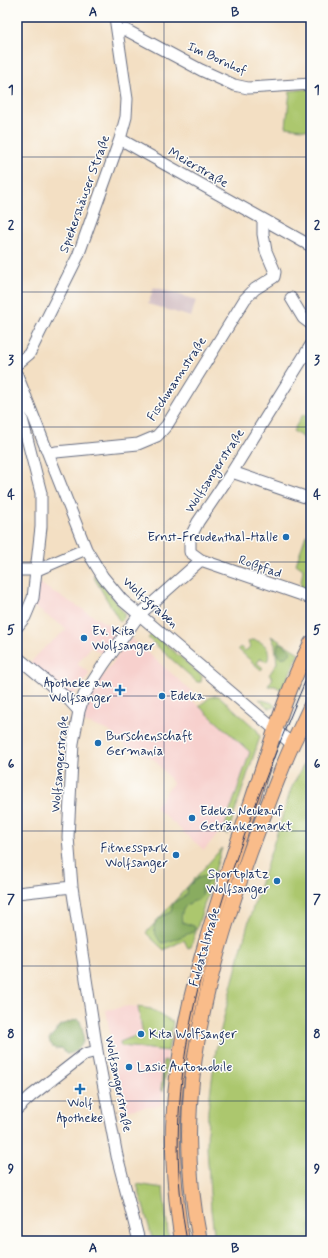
<svg xmlns="http://www.w3.org/2000/svg" width="328" height="1258" font-family="Mynerve,sans-serif">
<style>
.built{fill:#f7d0cd}
.industrial{fill:#d2bec3}
.green{fill:#acc76e;stroke:#647b66}
.forest{fill:#89ac61;stroke:#526e60}
.lines{fill:none;stroke-linecap:round;stroke-linejoin:round}
.minor-casing{stroke:#676d81;stroke-width:13}
.major-casing{stroke:#676d81;stroke-width:16}
.minor{stroke:#fff;stroke-width:11}
.major{stroke:#f9bc8a;stroke-width:14}
.tram{stroke:#1b2f5e;stroke-width:1}
.grid{fill:none;stroke:#1b2f5e;stroke-width:1;stroke-opacity:0.55}
.poi-dot{fill:#1f6fb2;stroke:#fdfcf7;stroke-width:1.5}
.labels{text-anchor:middle;dominant-baseline:central;stroke-width:3;stroke-linejoin:round;paint-order:stroke}
.street-label{font-size:13px;fill:#1b2f5e;stroke:#fdfcf7}
.poi-label{font-size:13px;fill:#1b2f5e;stroke:#fdfcf7;text-anchor:start}
.neatline{fill:none;stroke:#1b2f5e;stroke-width:1.5}
.grid-label{font-size:13px;text-anchor:middle;font-weight:bold;fill:#1b2f5e}
</style>
<rect width="100%" height="100%" fill="#fdfcf7"/>
<filter id="ink" filterUnits="userSpaceOnUse"><feTurbulence type="fractalNoise" baseFrequency=".025" numOctaves="2"/><feDisplacementMap in="SourceGraphic" scale="8" xChannelSelector="R" yChannelSelector="G"/><feConvolveMatrix kernelMatrix="1 2 1 2 8 2 1 2 1" color-interpolation-filters="sRGB"/></filter>
<filter id="wash" filterUnits="userSpaceOnUse"><feTurbulence type="fractalNoise" baseFrequency=".012" numOctaves="4" result="noise"/><feDisplacementMap in="SourceGraphic" scale="16" xChannelSelector="R" yChannelSelector="G"/><feGaussianBlur stdDeviation="0.9" result="paint"/><feColorMatrix in="noise" values="0 0 0 0 0 0 0 0 0 0 0 0 0 0 0 0 0 1.4 0 .05"/><feComposite in="paint" operator="in"/></filter>
<g filter="url(#wash)">
<rect width="100%" height="100%" fill="#f3dfc3"/>
<!-- built -->
<path class="built" d="M37,582L117,630L102,654L91,647L77,664L90,673L71,700L30,663L43,649L67,629L31,605Z
M131,638L195,694L191,699L250,752L225,826L204,850L155,807L173,783L155,760L126,746L109,731L84,722L87,697Z
M129,1006L151,1009L173,1022L168,1051L161,1105L123,1111L106,1010Z"/>
<!-- industrial -->
<path class="industrial" d="M154,287L196,300L191,317L148,304Z"/>
<!-- green -->
<path class="green" d="M307,89L311,90L309,130L286,127L290,91Z
M303,414L311,419V443L293,431Z
M306,535L311,537V593L300,589L303,569L296,564Z
M93,576H95L119,606L124,613V618L120,622Z
M153,633L202,676L201,682H197L148,638Z
M271,636L299,653L282,690L275,686H268L273,678L269,675L277,663L275,645Z
M251,640C264,640 272,650 267,662L261,658L257,663L263,668L261,670L238,649L240,647L245,651L250,647L248,642Z
M214,696H219L257,730L260,737L227,835L225,826L250,752L199,706L209,698Z
M259,699L272,703L275,706L272,708H268Z
M311,750V1241H215L211,1210L207,1147L208,1110L216,1050L231,988L249,920L291,789Z
M222,848L191,947L188,948L184,940L164,950L146,933Z
M138,1007L151,1009L173,1022L168,1051L121,1046L120,1042L135,1036L143,1035Z
M164,1060L167,1061L163,1092L161,1089Z
M137,1184L163,1188L169,1241H153Z"/>
<!-- forest -->
<path class="forest" d="M278,643C283,643 288,648 291,652C288,657 285,658 279,657L277,652Z
M207,875L209,878L208,882L201,888L203,895C196,903 197,899 190,903C183,906 180,915 182,922L194,926L195,929L194,932C182,935 173,942 161,943C149,926 153,920 171,912L173,903L186,895L187,887L198,878Z
M77,1019L80,1021C83,1031 87,1041 78,1049C74,1052 72,1054 66,1054L62,1048L55,1049L50,1043L49,1039L61,1025Z"/>
</g>
<g filter="url(#ink)">
<g class="lines">
<defs>
<path id="minor" d="M117,30H126L201,70L234,85L248,88L311,84
M120,139L311,246
M291,298L303,318L311,324
M311,345L232,472L198,522L190,538V552L201,560L311,598
M17,364L29,354L78,256L120,139L126,117L127,99L115,17
M17,375L86,549L103,577L122,600L292,744
M49,454L56,452L138,444L157,436L167,425L245,299L255,289L274,277L275,272L266,251L263,234V220
M232,472L311,499
M17,570H37L86,549
M17,627L25,617L33,598L41,527V493L19,407V401L26,397
M17,657L69,700L79,711
M17,893L72,887
M17,1109L31,1096L85,1054L97,1051
M139,1241L117,1156L97,1051L72,887L68,837L73,743L79,711L84,695L104,664L139,615L201,560"/>
<path id="major" d="M182,1241C176,1203 172,1165 173,1126C177,1014 216,906 252,800C270,747 285,693 311,643
M200,1241C193,1206 189,1171 189,1136C189,1032 223,924 259,828C270,800 280,771 293,743C299,731 305,718 311,705"/>
</defs>
<!-- minor casing -->
<use href="#minor" class="minor-casing"/>
<!-- major casing -->
<use href="#major" class="major-casing"/>
<!-- minor -->
<use href="#minor" class="minor"/>
<!-- major -->
<use href="#major" class="major"/>
<!-- tram -->
<path class="tram" d="M187,1241C163,1116 191,995 230,877C254,806 281,737 311,668"/>
</g>
</g>
<!-- grid -->
<path class="grid" d="M164,17V1241M17,157H311M17,292H311M17,427H311M17,562H311M17,696H311M17,831H311M17,966H311M17,1101H311"/>
<!-- markers -->
<g class="poi-dot">
<circle cx="286" cy="537" r="4"/>
<circle cx="84" cy="638" r="4"/>
<path d="M118 684h4v4h4v4h-4v4h-4v-4h-4v-4h4z"/>
<circle cx="162" cy="696" r="4"/>
<circle cx="98" cy="743" r="4"/>
<circle cx="192" cy="818" r="4"/>
<circle cx="176" cy="855" r="4"/>
<circle cx="277" cy="881" r="4"/>
<circle cx="141" cy="1034" r="4"/>
<circle cx="129" cy="1067" r="4"/>
<path d="M78 1083h4v4h4v4h-4v4h-4v-4h-4v-4h4z"/>
</g>
<g class="labels">
<!-- street labels -->
<g class="street-label">
<text transform="translate(217 59) rotate(24)">Im Bornhof</text>
<text transform="translate(198 168) rotate(30)">Meierstraße</text>
<text transform="translate(85 194) rotate(-70)">Spiekershäuser Straße</text>
<text transform="translate(177 379) rotate(-57)">Fischmannstraße</text>
<text transform="translate(215 471) rotate(-57)">Wolfsangerstraße</text>
<text transform="translate(260 567) rotate(19)">Roßpfad</text>
<text transform="translate(150 603) rotate(42)">Wolfsgraben</text>
<text transform="translate(60 764) rotate(-85)">Wolfsangerstraße</text>
<text transform="translate(205 947) rotate(-74)">Fuldatalstraße</text>
<text transform="translate(118 1084) rotate(79)">Wolfsangerstraße</text>
</g>
<!-- poi labels -->
<g class="poi-label">
<text x="278" y="537" text-anchor="end">Ernst-Freudenthal-Halle</text>
<text x="92" y="631">Ev. Kita<tspan x="92" dy="15">Wolfsanger</tspan></text>
<text x="112" y="683" text-anchor="end">Apotheke am<tspan x="112" dy="15">Wolfsanger</tspan></text>
<text x="170" y="696">Edeka</text>
<text x="106" y="736">Burschenschaft<tspan x="106" dy="15">Germania</tspan></text>
<text x="200" y="811">Edeka Neukauf<tspan x="200" dy="15">Getränkemarkt</tspan></text>
<text x="168" y="848" text-anchor="end">Fitnesspark<tspan x="168" dy="15">Wolfsanger</tspan></text>
<text x="269" y="874" text-anchor="end">Sportplatz<tspan x="269" dy="15">Wolfsanger</tspan></text>
<text x="149" y="1034">Kita Wolfsanger</text>
<text x="137" y="1067">Lasic Automobile</text>
<text x="80" y="1103" text-anchor="middle">Wolf<tspan x="80" dy="15">Apotheke</tspan></text>
</g>
</g>
<!-- margin -->
<rect width="328" height="1258" fill="none" stroke="#fdfcf7" stroke-width="44"/>
<rect x="22" y="22" width="284" height="1214" class="neatline"/>
<g class="grid-label">
<text x="93" y="16">A</text>
<text x="235" y="16">B</text>
<text x="11" y="94">1</text>
<text x="317" y="94">1</text>
<text x="11" y="229">2</text>
<text x="317" y="229">2</text>
<text x="11" y="364">3</text>
<text x="317" y="364">3</text>
<text x="11" y="499">4</text>
<text x="317" y="499">4</text>
<text x="11" y="634">5</text>
<text x="317" y="634">5</text>
<text x="11" y="768">6</text>
<text x="317" y="768">6</text>
<text x="11" y="903">7</text>
<text x="317" y="903">7</text>
<text x="11" y="1038">8</text>
<text x="317" y="1038">8</text>
<text x="11" y="1173">9</text>
<text x="317" y="1173">9</text>
<text x="93" y="1252">A</text>
<text x="235" y="1252">B</text>
</g>
</svg>
